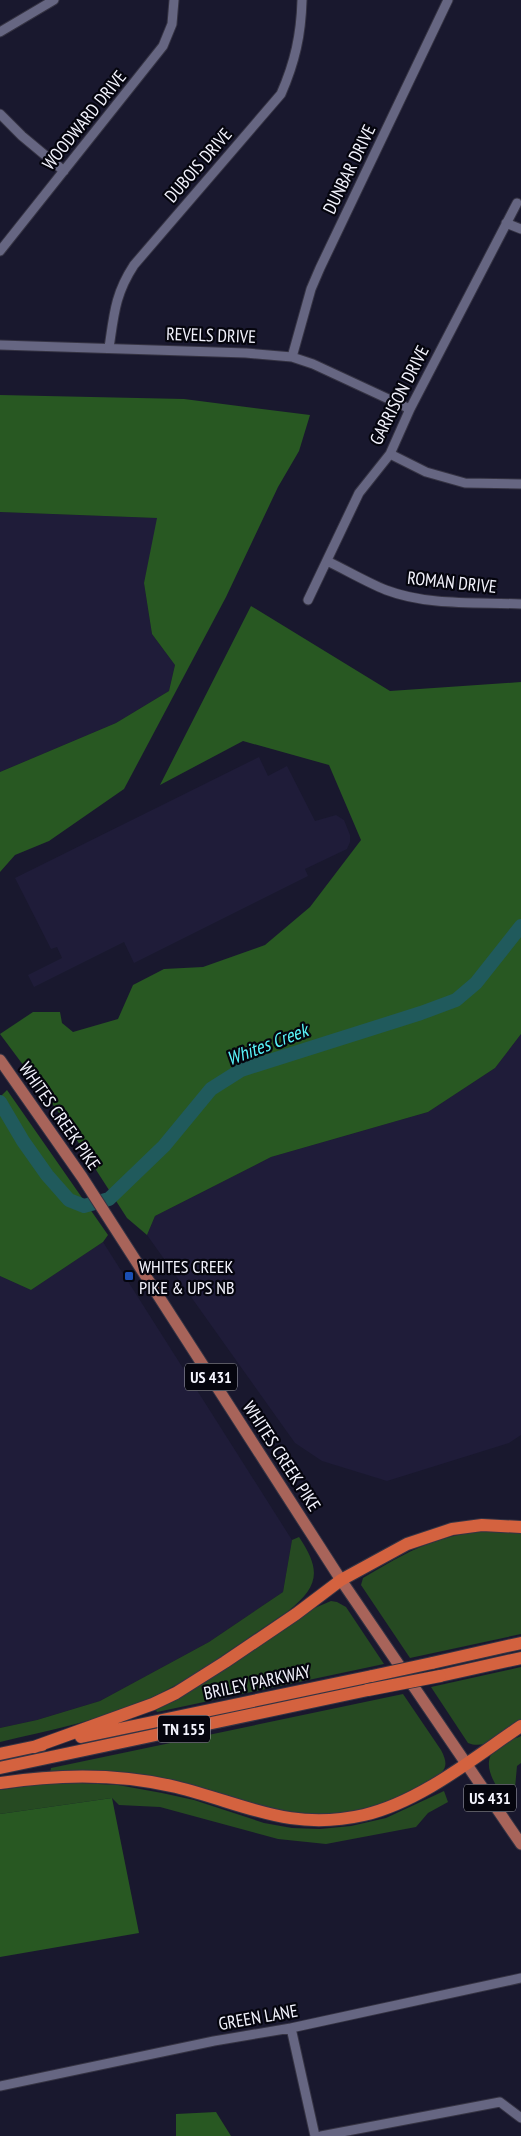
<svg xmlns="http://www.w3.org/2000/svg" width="521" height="2136" font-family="'PT Sans Narrow',sans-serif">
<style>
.built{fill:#1f1c39}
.green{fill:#264a22}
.forest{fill:#285822}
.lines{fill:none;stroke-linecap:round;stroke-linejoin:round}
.river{stroke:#205a5c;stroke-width:14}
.minor-casing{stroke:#353343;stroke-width:11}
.major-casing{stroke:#353343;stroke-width:13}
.highway-casing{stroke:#353343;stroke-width:14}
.minor{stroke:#666682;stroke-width:9}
.major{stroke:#a8645a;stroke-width:11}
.highway{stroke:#d4623f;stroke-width:12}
.highway-bridge-casing{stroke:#353343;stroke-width:14;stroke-linecap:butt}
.highway-bridge{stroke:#d4623f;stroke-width:12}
.transit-dot{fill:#1a4fb4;stroke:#05050e;stroke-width:2}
.labels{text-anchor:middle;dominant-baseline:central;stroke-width:4.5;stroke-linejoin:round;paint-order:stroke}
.shield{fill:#05050e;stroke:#acacb5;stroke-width:1}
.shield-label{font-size:16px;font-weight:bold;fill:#f3f3fd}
.street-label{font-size:18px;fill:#f3f3fd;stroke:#05050e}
.poi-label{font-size:18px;fill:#f3f3fd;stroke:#05050e;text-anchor:start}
.water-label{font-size:19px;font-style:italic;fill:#59f4fa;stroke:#05050e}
</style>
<rect width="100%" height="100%" fill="#19182e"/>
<!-- built -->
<path class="built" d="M0,512L158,518L144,583L152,634L175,665L169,691L116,723L0,772Z
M259,757L268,776L287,766L315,821L336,815L344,820L350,835V842L347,849L305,869L308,876L134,963L124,942L34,987L28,975L62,958L57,947L51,949L15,878Z
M521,1034V1435L509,1443L387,1481L322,1461L295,1443L147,1235L155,1216L271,1157L428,1112L495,1068Z
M103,1242L292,1540L283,1592L209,1642L100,1701L37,1720L0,1728V1276L31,1290Z"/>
<!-- green -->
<path class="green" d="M490,1530L521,1532V1634L410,1658L361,1585L363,1578C410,1550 435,1536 490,1530Z
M299,1537C321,1570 320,1586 287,1612C242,1641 198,1676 149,1699C102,1720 50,1730 0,1742V1728L37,1720L100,1701L209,1642L283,1592L292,1540Z
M331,1601L337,1602L346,1607L384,1664L157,1712L155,1708L310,1610Z
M521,1667V1721C506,1731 487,1751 468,1743L431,1687Z
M403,1694L441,1750C451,1769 443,1772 428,1782C388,1809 326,1824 278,1812C248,1805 218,1791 187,1785C172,1782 156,1782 142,1781C111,1778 81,1776 50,1773L51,1768Z
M521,1736V1763L517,1766L514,1799L508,1804C494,1783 474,1758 506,1741C511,1739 516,1739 521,1736Z
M79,1783L118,1785L162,1793L194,1800L264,1823L292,1828L320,1829L351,1826L386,1818L444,1791L448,1802L428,1813L416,1827L326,1844L278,1839L160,1807L119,1805L112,1798L0,1814V1790L41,1784Z"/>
<!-- forest -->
<path class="forest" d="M0,395L184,399L310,415L299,451L278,487L226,597L124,789L49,841L15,855L0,872V772L116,723L169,691L175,665L152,634L144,583L157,518L0,512Z
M251,606L390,691L521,682V1034L495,1068L428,1112L271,1157L155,1216L147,1235L127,1218L62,1117L0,1034L33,1012H60L62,1023L73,1032L118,1019L133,985L164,969L203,967L265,945L310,907L361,840L329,765L243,741L160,785Z
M7,1090L108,1235L103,1242L31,1290L0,1276V1097Z
M112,1798L139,1933L0,1957V1814Z
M216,2112L231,2136H176V2114Z"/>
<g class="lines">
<!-- river -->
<path class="river" d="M0,1102L23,1141L47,1175L69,1200L84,1206L109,1199L164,1146L211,1089L241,1070L421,1013L456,1000L476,983L521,926"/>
<defs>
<path id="minor" d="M0,32L54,0
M0,114L22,136L64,171
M506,223L521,229
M0,251L163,46L172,24L174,0
M0,345L246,353L292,357L313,364L410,409
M109,348C114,314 115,294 134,265L281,94C295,62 301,35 302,0
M292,357L311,289L320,268L448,0
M390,454L426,472L465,483L521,484
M327,561C346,570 366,582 386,590C428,606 477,602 521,604
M308,600L359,493L390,454L410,409L517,203
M291,2028L315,2136
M0,2086L214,2041L291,2028L521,1978
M321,2136L500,2102L521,2118"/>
<path id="major" d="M0,1060L82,1177L341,1580L521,1844"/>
<path id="highway" d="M432,1663L521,1643
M440,1676L521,1658
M81,1737L372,1676
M34,1747L153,1704L176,1693L225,1662L296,1614L341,1580L407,1544L452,1529L482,1525L521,1527
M0,1754L42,1745
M0,1768L368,1690
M0,1783C59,1774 118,1773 176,1787C245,1804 290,1832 364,1815C420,1802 475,1757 521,1726"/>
</defs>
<!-- minor casing -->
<use href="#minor" class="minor-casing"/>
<!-- major casing -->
<use href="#major" class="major-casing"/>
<!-- highway casing -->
<use href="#highway" class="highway-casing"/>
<!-- minor -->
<use href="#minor" class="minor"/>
<!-- major -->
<use href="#major" class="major"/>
<!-- highway -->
<use href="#highway" class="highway"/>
<defs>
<path id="highway-bridge" d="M372,1676L432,1663
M368,1690L440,1676"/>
</defs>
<!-- highway-bridge casing -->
<use href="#highway-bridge" class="highway-bridge-casing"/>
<!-- highway-bridge -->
<use href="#highway-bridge" class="highway-bridge"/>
</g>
<!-- markers -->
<rect class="transit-dot" x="124" y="1271" width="10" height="10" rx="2.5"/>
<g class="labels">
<!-- shield labels -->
<g class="shield">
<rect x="185" y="1363.5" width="52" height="27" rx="4"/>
<rect x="158" y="1715.5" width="52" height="27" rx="4"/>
<rect x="464" y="1784.5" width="52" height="27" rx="4"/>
</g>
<g class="shield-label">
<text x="211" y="1377">US 431</text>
<text x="184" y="1729">TN 155</text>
<text x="490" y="1798">US 431</text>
</g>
<!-- street labels -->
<g class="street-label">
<text transform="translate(84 120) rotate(-51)">WOODWARD DRIVE</text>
<text transform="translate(198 165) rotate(-49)">DUBOIS DRIVE</text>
<text transform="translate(349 169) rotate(-64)">DUNBAR DRIVE</text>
<text transform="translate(211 335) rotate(2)">REVELS DRIVE</text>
<text transform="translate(399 395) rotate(-63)">GARRISON DRIVE</text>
<text transform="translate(452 582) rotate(6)">ROMAN DRIVE</text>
<text transform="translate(60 1116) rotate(55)">WHITES CREEK PIKE</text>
<text transform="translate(282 1456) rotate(57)">WHITES CREEK PIKE</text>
<text transform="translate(257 1682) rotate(-12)">BRILEY PARKWAY</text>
<text transform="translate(258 2017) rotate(-10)">GREEN LANE</text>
</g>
<!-- poi labels -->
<g class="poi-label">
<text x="139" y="1266">WHITES CREEK<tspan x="139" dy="21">PIKE &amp; UPS NB</tspan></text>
</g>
<!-- water labels -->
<g class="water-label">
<text transform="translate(267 1044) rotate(-21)">Whites Creek</text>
</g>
</g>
</svg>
